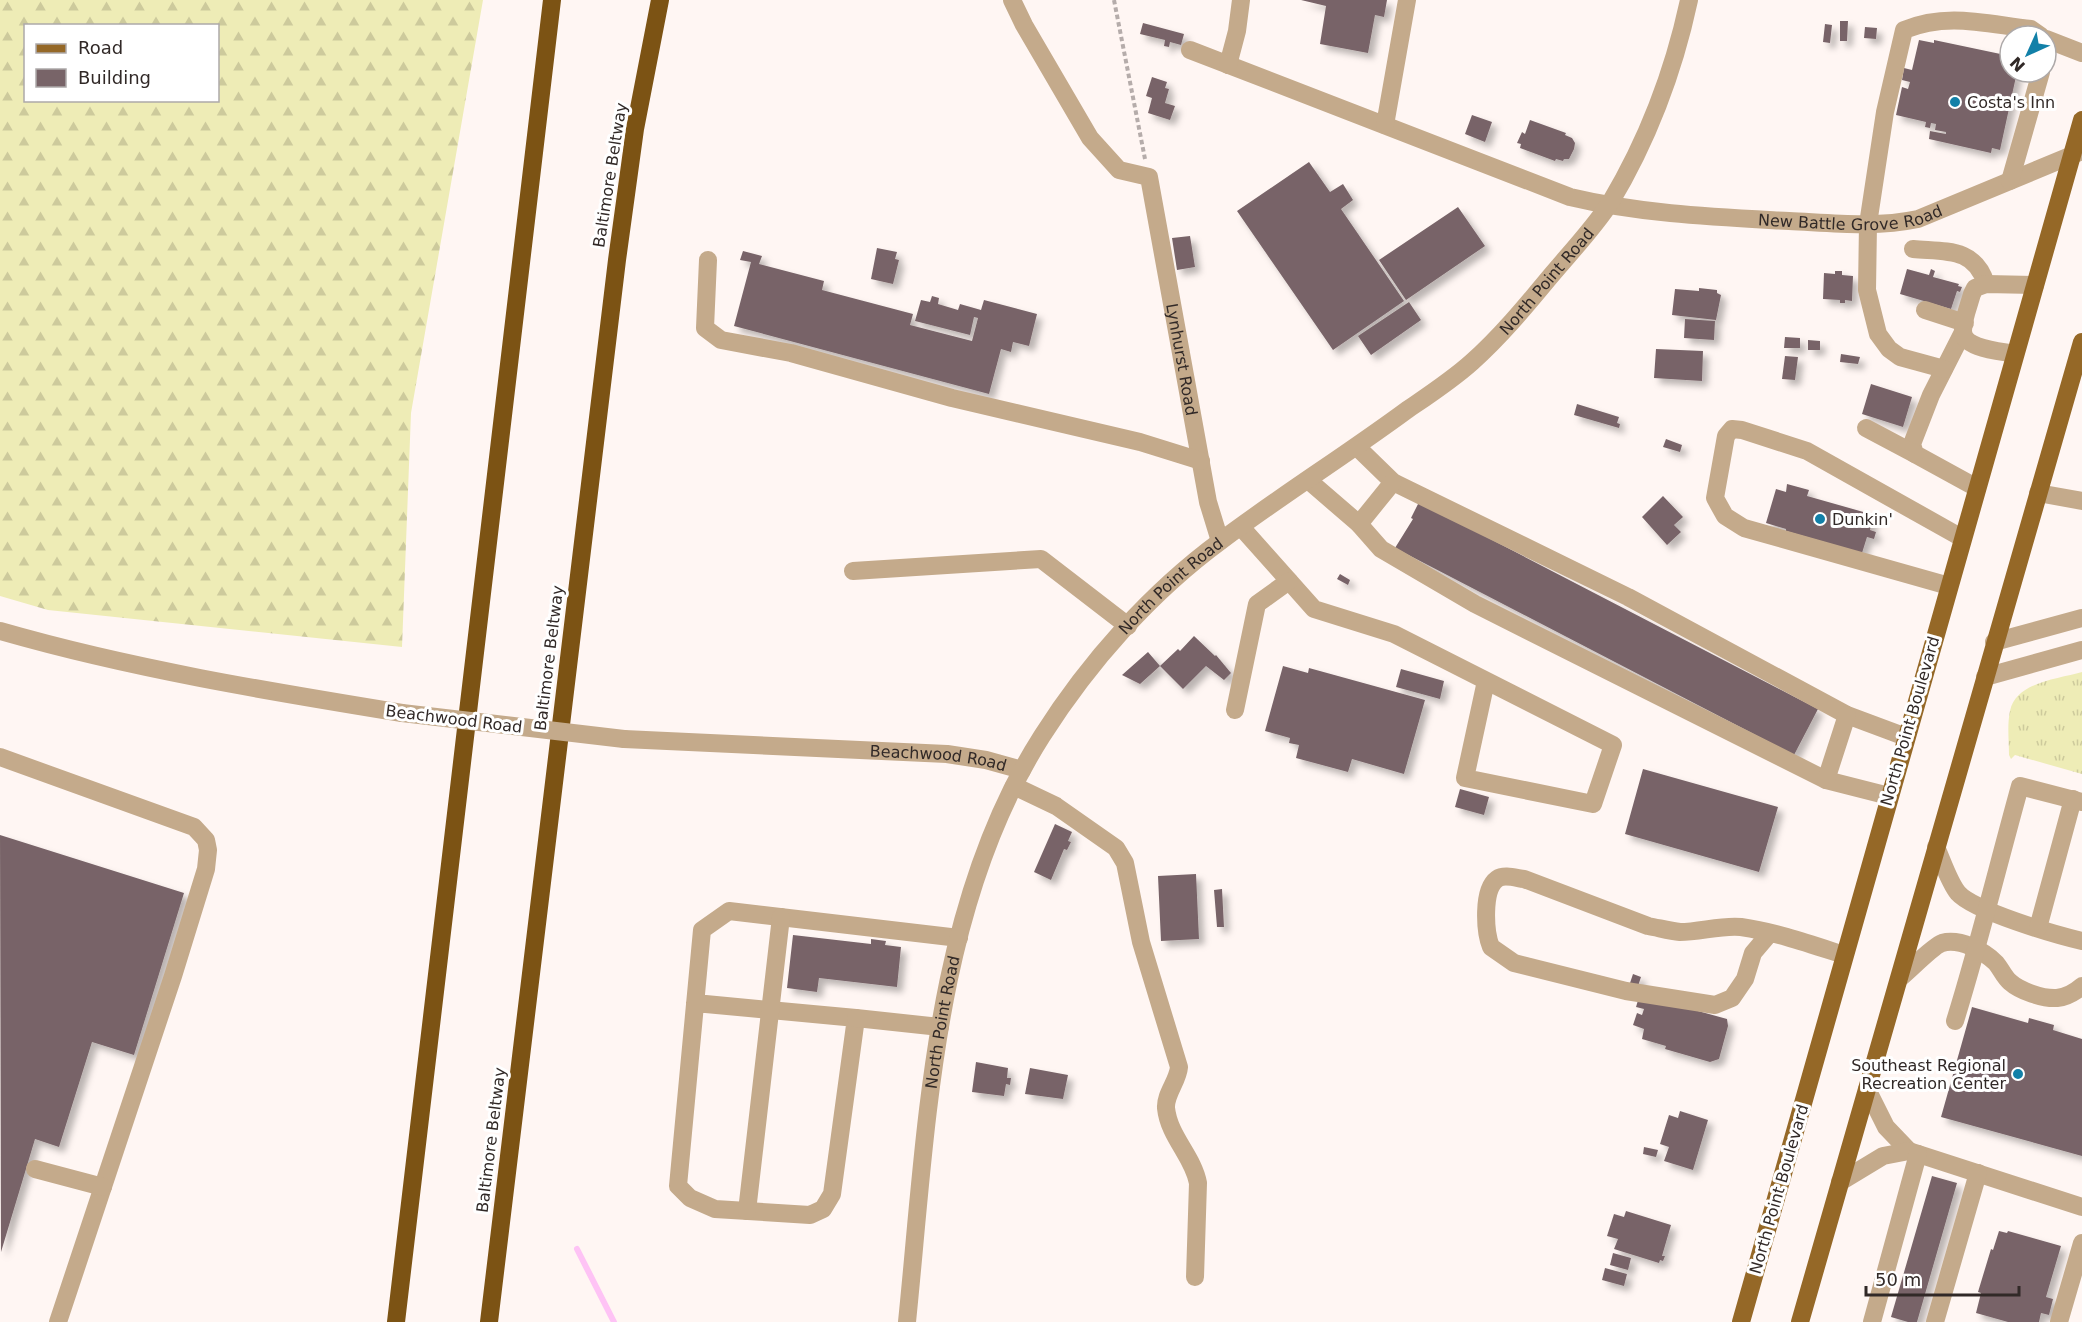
<svg xmlns="http://www.w3.org/2000/svg" width="2082" height="1322" font-family="'DejaVu Sans',sans-serif">
<style>
.grass{fill:url(#grass-tufts)}
.forest{fill:url(#forest-firs);fill-rule:evenodd}
.lines{fill:none;stroke-linecap:round;stroke-linejoin:round}
.stream{stroke:#fec3f5;stroke-width:6}
.building{fill:#786468;filter:url(#shadow)}
.path{stroke:#b5acaa;stroke-width:4;stroke-dasharray:4.5 3;stroke-linecap:butt}
.minor{stroke:#c4aa8b;stroke-width:18}
.major{stroke:#956827;stroke-width:18}
.highway{stroke:#7c5314;stroke-width:18}
.minor-bridge{stroke:#c4aa8b;stroke-width:18}
.poi-dot{fill:#1280a8;stroke:#fff;stroke-width:2}
.labels{text-anchor:middle;dominant-baseline:central;stroke-width:6;stroke-linejoin:round;paint-order:stroke}
.poi-label{font-size:16px;fill:#312927;stroke:#fff;text-anchor:start}
.street-label{font-size:16px;fill:#312927;stroke:#fff}
</style>
<defs>
<pattern id="grass-tufts" width="24" height="20" patternUnits="userSpaceOnUse" patternTransform="scale(1.5)"><rect width="24" height="20" fill="#eeecb6"/><path d="M3 7l-1-3M5 7V3M7 7l1-3M15 17l-1-3M17 17v-4M19 17l1-3" fill="none" stroke="#cdca9c"/></pattern>
<pattern id="forest-firs" width="22" height="20" patternUnits="userSpaceOnUse" patternTransform="scale(1.5)"><rect width="22" height="20" fill="#eeecb6"/><path d="M5 1l3.5 6h-7zM16 11l3.5 6h-7z" fill="#cdca9c"/></pattern>
<filter id="shadow"><feDropShadow dx="5.5" dy="5.5" stdDeviation="3" flood-color="#0004"/></filter>
</defs>
<rect width="100%" height="100%" fill="#fff6f3"/>
<!-- grass -->
<path class="grass" d="M2082,672V774L2015,755L2011,759L2009,755C2009,741 2007,725 2010,711C2016,682 2058,679 2082,672Z"/>
<!-- forest -->
<path class="forest" d="M0,0H483L411,413L402,647L48,610L0,596ZM26,26H218V100H26Z"/>
<g class="lines">
<!-- stream -->
<path class="stream" d="M577,1249L614,1322"/>
</g>
<!-- building -->
<path class="building" d="M1301,0H1387L1384,17L1375,15L1368,53L1320,44L1326,6Z
M1840,21H1848L1847,41H1840Z
M1143,23L1184,34L1181,45L1170,42L1169,47L1164,46L1165,40L1140,34Z
M1825,24L1832,25L1830,43L1823,42Z
M1865,27L1877,28L1876,39L1864,38Z
M1919,40L1934,43V40L2010,56V72H2017L2000,150L1992,148L1991,153L1929,139L1930,131L1946,134V132L1935,130L1936,124L1931,123L1930,128L1925,127L1926,122L1896,115L1902,87L1908,89L1910,82L1902,80L1904,68L1912,70Z
M1152,77L1167,82L1165,88L1169,89L1165,103L1175,106L1170,120L1148,113L1152,98L1146,96Z
M1472,115L1492,122L1485,142L1465,134Z
M1530,120L1566,133L1565,135L1572,138L1575,143L1574,149L1569,159H1564L1563,161L1556,159L1555,161L1520,148L1521,144L1517,143L1522,132L1525,134Z
M1309,162L1330,192L1343,184L1353,200L1341,209L1404,301L1333,350L1237,211Z
M1458,207L1485,246L1406,300L1379,260Z
M1190,236L1195,267L1177,270L1172,238Z
M877,248L897,252L895,259L899,260L893,284L871,279Z
M743,251L762,256L759,264L824,281L822,290L913,314L910,325L972,341L978,318L974,317L970,335L915,321L921,300L930,302L932,296L939,298L938,304L958,310L960,304L981,310L984,300L1037,314L1029,346L1013,342L1011,352L1001,349L989,394L734,326L751,262L740,260Z
M1907,269L1929,275L1931,269L1935,271L1933,277L1959,284L1958,286L1962,287L1960,292L1957,291L1951,309L1900,294Z
M1835,271H1842V275L1853,276L1852,301L1845,300V303H1840V300L1823,299L1824,273L1835,274Z
M1699,288L1717,290V293L1721,295L1716,320L1672,315L1675,289L1699,291Z
M1409,302L1421,320L1371,355L1358,336Z
M1685,319L1715,321L1714,340L1684,338Z
M1785,337L1800,338V348H1784Z
M1808,340L1820,341V350H1808Z
M1656,349L1703,351L1702,381L1654,378Z
M1841,354L1860,357L1858,364L1840,362Z
M1785,356L1798,357L1795,380L1782,379Z
M1871,384L1912,397L1903,427L1862,414Z
M1577,404L1619,417L1617,423L1620,424L1619,428L1574,415Z
M1666,439L1682,445L1680,452L1663,447Z
M1787,484L1809,490L1807,496L1874,515L1870,530L1876,532L1874,539L1867,537L1862,553L1786,531V529L1766,523L1776,489L1786,492Z
M1663,496L1683,517L1674,525L1681,532L1667,545L1642,517Z
M1419,502L1818,709L1794,755L1395,548L1413,519L1411,518Z
M1340,574L1350,580L1348,585L1337,579Z
M1194,636L1215,656L1216,655L1231,673L1224,680L1206,666L1183,689L1160,666L1178,649L1180,651Z
M1148,652L1160,666L1140,684L1122,675Z
M1283,666L1308,673L1309,668L1425,700L1404,774L1352,759L1348,772L1296,758L1299,745L1289,743L1290,738L1265,731Z
M1401,669L1444,681L1440,699L1396,687Z
M1643,769L1778,807L1759,872L1625,834Z
M1460,789L1489,797L1484,815L1455,807Z
M1055,824L1072,832L1068,841L1071,842L1067,850L1064,849L1051,880L1034,872Z
M0,835L184,893L134,1055L92,1042L59,1147L35,1139L1,1252Z
M1196,874L1199,939L1161,941L1158,876Z
M1222,889L1224,927H1217L1214,890Z
M793,935L871,944V939L886,941L885,945L901,947L897,987L819,978L817,992L787,988Z
M1633,974L1641,977L1637,989L1629,986Z
M1639,997L1680,1006L1727,1019L1728,1026L1719,1059L1710,1062L1665,1049L1666,1046L1642,1039L1644,1029L1633,1025L1637,1013L1642,1015L1644,1009L1636,1007Z
M1972,1007L2028,1023L2029,1018L2054,1025L2053,1030L2082,1039V1156L1941,1117Z
M976,1062L1008,1068L1007,1078H1011L1010,1085L1006,1084L1004,1096L972,1092Z
M1030,1068L1068,1075L1063,1099L1025,1094Z
M1680,1111L1708,1120L1693,1170L1664,1161L1669,1147L1660,1144L1669,1115L1678,1118Z
M1644,1147L1658,1150L1656,1157L1643,1154Z
M1932,1176L1957,1183L1917,1322H1908L1891,1317Z
M1626,1211L1671,1225L1662,1256H1665L1663,1261L1660,1260L1659,1263L1614,1249L1618,1239L1607,1236L1614,1214L1624,1217Z
M1999,1231L2007,1233L2008,1231L2061,1246L2046,1297L2053,1299L2049,1315L2041,1313L2039,1322H2008L1976,1313L1981,1293L1978,1292L1991,1249L1993,1250Z
M1613,1253L1631,1258L1628,1270L1610,1265Z
M1605,1268L1627,1274L1624,1286L1602,1280Z"/>
<g class="lines">
<!-- path -->
<path class="path" d="M1114,0L1145,159"/>
<!-- minor -->
<g class="minor">
<path id="s1" d="M1012,0L1024,25L1090,138L1119,170L1149,177L1208,502L1220,541"/>
<path d="M2046,39L2082,53"/>
<path id="s2" d="M1190,50L1570,197C1641,214 1716,217 1789,221C1832,223 1875,228 1918,219L2082,151"/>
<path d="M1228,65L1237,31L1241,0"/>
<path d="M1385,125L1407,0"/>
<path d="M2010,181L2041,72"/>
<path d="M1913,249C1945,252 1975,247 1986,284"/>
<path d="M708,260L705,328L721,340L791,353L952,398L1140,442L1201,461"/>
<path d="M1925,310L1965,323"/>
<path d="M1963,332L1931,395L1912,444L1915,454L1977,488"/>
<path d="M2015,354C2001,351 1963,349 1963,331C1963,319 1969,305 1972,294L1975,288L1986,284L2035,285"/>
<path d="M1944,369L1900,357L1889,349L1878,334L1867,290L1868,224L1885,112L1904,30C1947,12 1986,24 2031,29L2041,36"/>
<path d="M1866,428L1915,454"/>
<path d="M1357,447L1393,482L1628,597L1847,715L1906,737"/>
<path d="M1308,480L1359,524L1381,549L1475,604L1826,780L1889,796"/>
<path d="M2038,493L2082,501"/>
<path d="M1359,524L1393,482"/>
<path d="M1241,527L1314,609L1394,634L1613,745L1593,804L1465,778L1486,681"/>
<path d="M853,571L1041,559L1128,626"/>
<path d="M1949,586L1744,528L1725,516L1715,498L1726,436L1732,429L1742,430L1807,451L1962,538"/>
<path d="M0,631C132,669 267,691 402,713"/>
<path d="M1994,642L2082,618"/>
<path d="M1985,677L2082,650"/>
<path d="M1235,710L1257,604L1289,581"/>
<path id="s3" d="M624,739L947,754L986,760L1022,770"/>
<path d="M0,757L194,827L206,840L208,850L206,869L173,976L58,1322"/>
<path d="M1826,780L1847,715"/>
<path d="M1014,786L1056,806L1116,848L1125,863L1141,942L1179,1067C1178,1081 1165,1094 1166,1108C1169,1137 1193,1156 1198,1183L1195,1277"/>
<path d="M1936,847C1942,860 1949,882 1958,893C1974,911 2056,935 2082,941"/>
<path d="M2038,928L2073,799"/>
<path d="M1770,933L1753,953L1745,979L1732,998L1715,1005L1626,991L1514,963L1491,947C1485,932 1482,890 1497,879C1504,874 1516,878 1524,879L1648,926C1659,928 1670,931 1680,932C1700,932 1721,925 1741,927C1776,932 1810,944 1844,955"/>
<path d="M1900,978C1909,971 1933,946 1942,943C1960,938 1984,951 1996,963C2001,969 2004,977 2010,982C2020,991 2043,999 2057,998C2066,997 2075,992 2082,986"/>
<path d="M695,1003L856,1018L832,1194L823,1209L810,1215L715,1209L690,1198L678,1186L702,930L729,911L959,938"/>
<path d="M856,1018L940,1027"/>
<path d="M1955,1021C1979,944 1998,865 2020,786L2082,802"/>
<path d="M1867,1089L1886,1127L1909,1151"/>
<path d="M35,1169L103,1187"/>
<path d="M1840,1182L1883,1156L1909,1151L2082,1207"/>
<path d="M747,1211L781,917"/>
<path id="s4" d="M907,1322C927,1126 933,907 1042,736C1089,662 1151,592 1222,540C1282,495 1346,455 1407,410C1429,395 1452,380 1472,362C1500,337 1525,307 1549,278C1569,254 1593,229 1610,203C1647,141 1674,70 1689,0"/>
<path d="M1872,1322L1918,1154"/>
<path d="M1935,1322L1978,1173"/>
<path d="M2059,1322L2082,1243"/>
</g>
<!-- major -->
<path class="major" d="M1741,1322L2082,120
M1800,1322L2082,342"/>
<!-- highway -->
<path class="highway" d="M396,1322L552,0
M489,1322L617,260L635,129L660,0"/>
<!-- minor-bridge -->
<path class="minor-bridge" d="M402,713L624,739"/>
</g>
<!-- markers -->
<g class="poi-dot">
<circle cx="1955" cy="102" r="6"/>
<circle cx="1820" cy="519" r="6"/>
<circle cx="2018" cy="1074" r="6"/>
</g>
<g class="labels">
<!-- poi labels -->
<g class="poi-label">
<text x="1967" y="102">Costa's Inn</text>
<text x="1832" y="519">Dunkin'</text>
<text x="2006" y="1065" text-anchor="end">Southeast Regional<tspan x="2006" dy="18">Recreation Center</tspan></text>
</g>
<!-- street labels -->
<g class="street-label">
<text transform="translate(610 175) rotate(-81)">Baltimore Beltway</text>
<text stroke="none"><textPath href="#s2" startOffset="690">New Battle Grove Road</textPath></text>
<text stroke="none"><textPath href="#s4" startOffset="1292">North Point Road</textPath></text>
<text stroke="none"><textPath href="#s1" startOffset="418">Lynhurst Road</textPath></text>
<text stroke="none"><textPath href="#s4" startOffset="806">North Point Road</textPath></text>
<text transform="translate(549 658) rotate(-83)">Baltimore Beltway</text>
<text transform="translate(454 719) rotate(7)">Beachwood Road</text>
<text transform="translate(1910 721) rotate(-74)">North Point Boulevard</text>
<text stroke="none"><textPath href="#s3" startOffset="315">Beachwood Road</textPath></text>
<text stroke="none"><textPath href="#s4" startOffset="302">North Point Road</textPath></text>
<text transform="translate(491 1140) rotate(-83)">Baltimore Beltway</text>
<text transform="translate(1779 1189) rotate(-74)">North Point Boulevard</text>
</g>
</g>
<!-- legend -->
<rect x="24" y="24" width="195" height="78" fill="#ffffff" stroke="#ada9a9" stroke-width="1.5"/>
<rect x="36" y="44" width="30" height="9" fill="#956827" stroke="#ada9a9" stroke-width="1.5"/>
<text x="78" y="54" font-size="18" fill="#312927">Road</text>
<rect x="36" y="69" width="30" height="18" fill="#786468" stroke="#ada9a9" stroke-width="1.5"/>
<text x="78" y="84" font-size="18" fill="#312927">Building</text>
<!-- north arrow -->
<g transform="translate(2028 54) rotate(225)"><circle r="28" fill="#ffffff" stroke="#ada9a9" stroke-width="1.5"/>
<path d="M0-4.5L10 22L0 15L-10 22Z" fill="#1280a8"/>
<text y="-9" font-size="16" font-weight="bold" text-anchor="middle" fill="#312927">N</text>
</g>
<!-- scale -->
<path d="M1866 1286v9h153v-9" fill="none" stroke="#312927" stroke-width="3"/>
<text x="1875" y="1286" font-size="18" fill="#312927" stroke="#ffffff" stroke-width="4.5" paint-order="stroke">50 m</text>
</svg>
